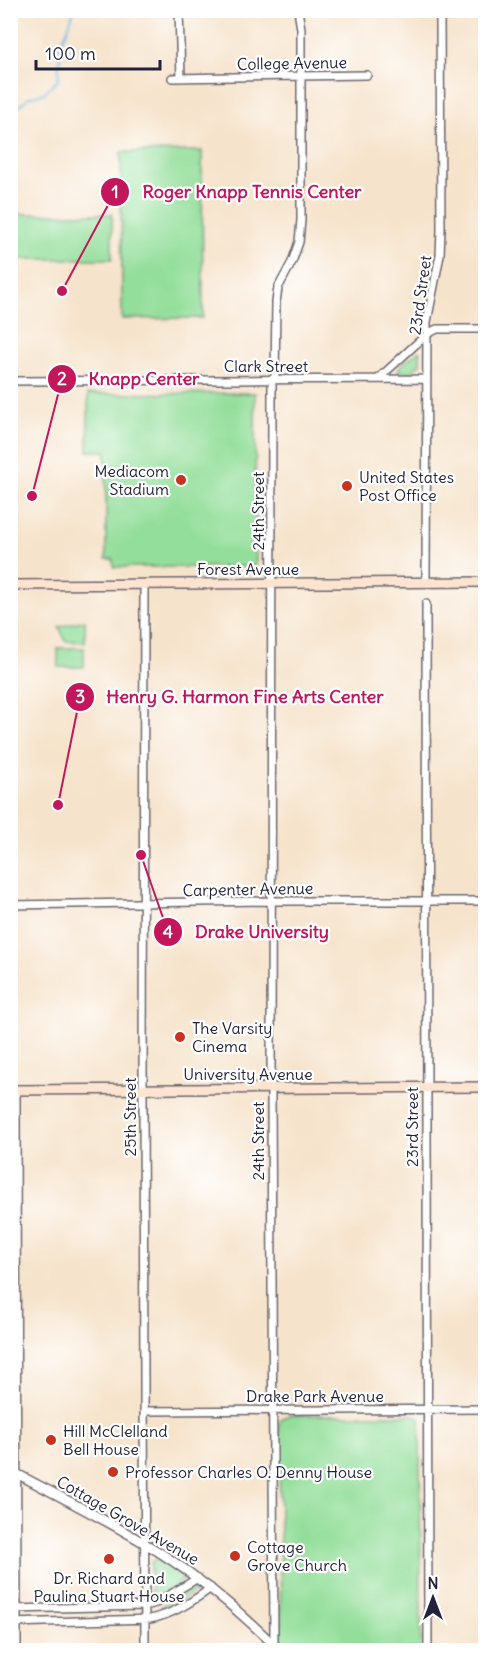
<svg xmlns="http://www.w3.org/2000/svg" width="496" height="1661" font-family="Delius,sans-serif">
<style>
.green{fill:#93de9a;stroke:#5a806a;stroke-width:1.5}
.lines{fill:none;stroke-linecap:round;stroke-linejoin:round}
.stream{stroke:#6cb6e5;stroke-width:2}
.minor-casing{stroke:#6c666d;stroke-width:10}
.tertiary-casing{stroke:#6c666d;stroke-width:11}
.secondary-casing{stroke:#6c666d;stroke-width:12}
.minor{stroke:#fff;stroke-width:7}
.tertiary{stroke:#fff;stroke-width:8}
.secondary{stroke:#fde4d1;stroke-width:9}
.poi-dot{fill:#c8321e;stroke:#fff;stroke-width:2}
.labels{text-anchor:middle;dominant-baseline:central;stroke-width:4.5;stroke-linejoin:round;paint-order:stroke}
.street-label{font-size:16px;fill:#22223b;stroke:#fff}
.poi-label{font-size:16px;fill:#22223b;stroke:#fff;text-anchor:start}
.leader{fill:none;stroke:#c2185b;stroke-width:2}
.callout-dot{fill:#c2185b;stroke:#fff;stroke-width:2}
.mark-label{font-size:18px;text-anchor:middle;font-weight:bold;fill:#fff}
.callout-label{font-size:18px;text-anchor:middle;font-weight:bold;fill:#c2185b;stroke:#fff;stroke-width:4.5;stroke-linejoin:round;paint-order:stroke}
</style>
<rect width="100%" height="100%" fill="#fff"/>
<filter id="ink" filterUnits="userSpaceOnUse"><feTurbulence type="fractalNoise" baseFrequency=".0167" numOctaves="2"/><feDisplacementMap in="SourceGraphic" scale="12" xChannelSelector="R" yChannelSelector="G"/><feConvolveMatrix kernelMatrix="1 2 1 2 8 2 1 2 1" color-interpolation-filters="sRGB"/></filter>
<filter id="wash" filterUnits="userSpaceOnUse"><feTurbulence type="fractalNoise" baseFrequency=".008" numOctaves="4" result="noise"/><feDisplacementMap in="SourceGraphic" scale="24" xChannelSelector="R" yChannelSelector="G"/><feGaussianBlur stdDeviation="1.35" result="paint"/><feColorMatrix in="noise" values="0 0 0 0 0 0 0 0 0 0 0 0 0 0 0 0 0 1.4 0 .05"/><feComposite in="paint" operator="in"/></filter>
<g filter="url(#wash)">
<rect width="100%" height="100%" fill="#f6e3cb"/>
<!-- green -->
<path class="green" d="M202,151L203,318L122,319L121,152Z
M11,214H112V259H11Z
M419,351L420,352V364L410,372H400L398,370L400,366Z
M255,393L256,567H114L113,559H106V451H88V394Z
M85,620V642L66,641L59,627Z
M58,648H84V667H58Z
M291,1415H413L420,1417L421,1650H288L281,1642L279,1424C282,1418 284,1416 291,1415Z
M155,1559C164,1562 181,1571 183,1581L158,1597L155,1598L151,1594V1562Z
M193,1588L197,1591L167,1609L159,1610L161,1606Z"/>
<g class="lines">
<!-- stream -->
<path class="stream" d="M10,114L29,97L44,93L58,80L61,42L67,31L74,10"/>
</g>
</g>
<g filter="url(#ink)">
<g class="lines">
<defs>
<path id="minor" d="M179,10L181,78
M172,78L367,75
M272,379L271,1097L274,1646
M275,379L276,302L278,288L292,262L299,242L301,220V29L298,10
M378,379L427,334L437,329H486
M10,381L426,379
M426,583L427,322L440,255L441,230L440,10
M144,584L143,1100L145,1650
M426,604L428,1650
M10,905L271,901H486
M16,1090L17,1650
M144,1411L486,1409
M10,1609L145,1606L156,1603L198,1578
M10,1623L150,1619C172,1615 193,1601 211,1588"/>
<path id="tertiary" d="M10,1470C60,1497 111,1522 159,1552C203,1580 242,1613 279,1650"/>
<path id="secondary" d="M10,585L486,582
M10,1090L486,1087"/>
</defs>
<!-- minor casing -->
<use href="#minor" class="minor-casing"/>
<!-- tertiary casing -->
<use href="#tertiary" class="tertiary-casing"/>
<!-- secondary casing -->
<use href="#secondary" class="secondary-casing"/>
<!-- minor -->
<use href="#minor" class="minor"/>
<!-- tertiary -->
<use href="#tertiary" class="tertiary"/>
<!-- secondary -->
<use href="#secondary" class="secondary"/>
</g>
</g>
<!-- markers -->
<g class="poi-dot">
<circle cx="181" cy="480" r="6"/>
<circle cx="347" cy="486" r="6"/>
<circle cx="180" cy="1037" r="6"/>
<circle cx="51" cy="1440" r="6"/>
<circle cx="113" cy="1472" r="6"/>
<circle cx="235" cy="1556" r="6"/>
<circle cx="109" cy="1559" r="6"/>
</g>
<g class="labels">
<!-- street labels -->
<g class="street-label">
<text transform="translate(292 63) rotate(-1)">College Avenue</text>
<text transform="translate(420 295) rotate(-82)">23rd Street</text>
<text x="266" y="366">Clark Street</text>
<text transform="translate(258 511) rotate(-90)">24th Street</text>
<text x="248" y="569">Forest Avenue</text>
<text transform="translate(248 889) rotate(-1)">Carpenter Avenue</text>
<text x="248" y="1074">University Avenue</text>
<text transform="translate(130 1117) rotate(-90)">25th Street</text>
<text transform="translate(412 1127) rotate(-90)">23rd Street</text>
<text transform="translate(258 1141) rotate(-90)">24th Street</text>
<text x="315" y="1396">Drake Park Avenue</text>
<text transform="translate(128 1520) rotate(30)">Cottage Grove Avenue</text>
</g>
<!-- poi labels -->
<g class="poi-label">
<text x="169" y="471" text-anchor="end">Mediacom<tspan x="169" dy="18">Stadium</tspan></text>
<text x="359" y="477">United States<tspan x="359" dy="18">Post Office</tspan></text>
<text x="192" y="1028">The Varsity<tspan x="192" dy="18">Cinema</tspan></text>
<text x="63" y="1431">Hill McClelland<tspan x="63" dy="18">Bell House</tspan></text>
<text x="125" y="1472">Professor Charles O. Denny House</text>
<text x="247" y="1547">Cottage<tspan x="247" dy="18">Grove Church</tspan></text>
<text x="109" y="1578" text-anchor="middle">Dr. Richard and<tspan x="109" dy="18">Paulina Stuart House</tspan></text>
</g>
</g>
<!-- callouts -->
<path class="leader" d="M62 291L115 192M32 496L62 379M58 805L80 697M141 855L168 932"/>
<g class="callout-dot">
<circle cx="62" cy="291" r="6"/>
<circle cx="32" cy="496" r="6"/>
<circle cx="58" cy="805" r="6"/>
<circle cx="141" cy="855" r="6"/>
<circle cx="115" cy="192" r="15"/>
<circle cx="62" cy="379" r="15"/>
<circle cx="80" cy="697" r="15"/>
<circle cx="168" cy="932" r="15"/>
</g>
<g class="mark-label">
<text x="115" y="198">1</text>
<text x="62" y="385">2</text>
<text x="80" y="703">3</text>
<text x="168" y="938">4</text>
</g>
<g class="callout-label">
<text x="252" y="198">Roger Knapp Tennis Center</text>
<text x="144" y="385">Knapp Center</text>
<text x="245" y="703">Henry G. Harmon Fine Arts Center</text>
<text x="262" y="938">Drake University</text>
</g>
<!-- margin -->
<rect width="496" height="1661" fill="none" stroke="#fff" stroke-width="36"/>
<!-- north arrow -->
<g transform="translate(433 1598)" stroke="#ffffff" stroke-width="4.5" paint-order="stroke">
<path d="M0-4.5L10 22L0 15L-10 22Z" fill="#22223b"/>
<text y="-9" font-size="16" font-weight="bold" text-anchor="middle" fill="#22223b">N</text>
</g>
<!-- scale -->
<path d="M36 60v9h124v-9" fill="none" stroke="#22223b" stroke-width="3"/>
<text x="45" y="60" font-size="18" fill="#22223b" stroke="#ffffff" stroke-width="4.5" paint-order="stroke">100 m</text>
</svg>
